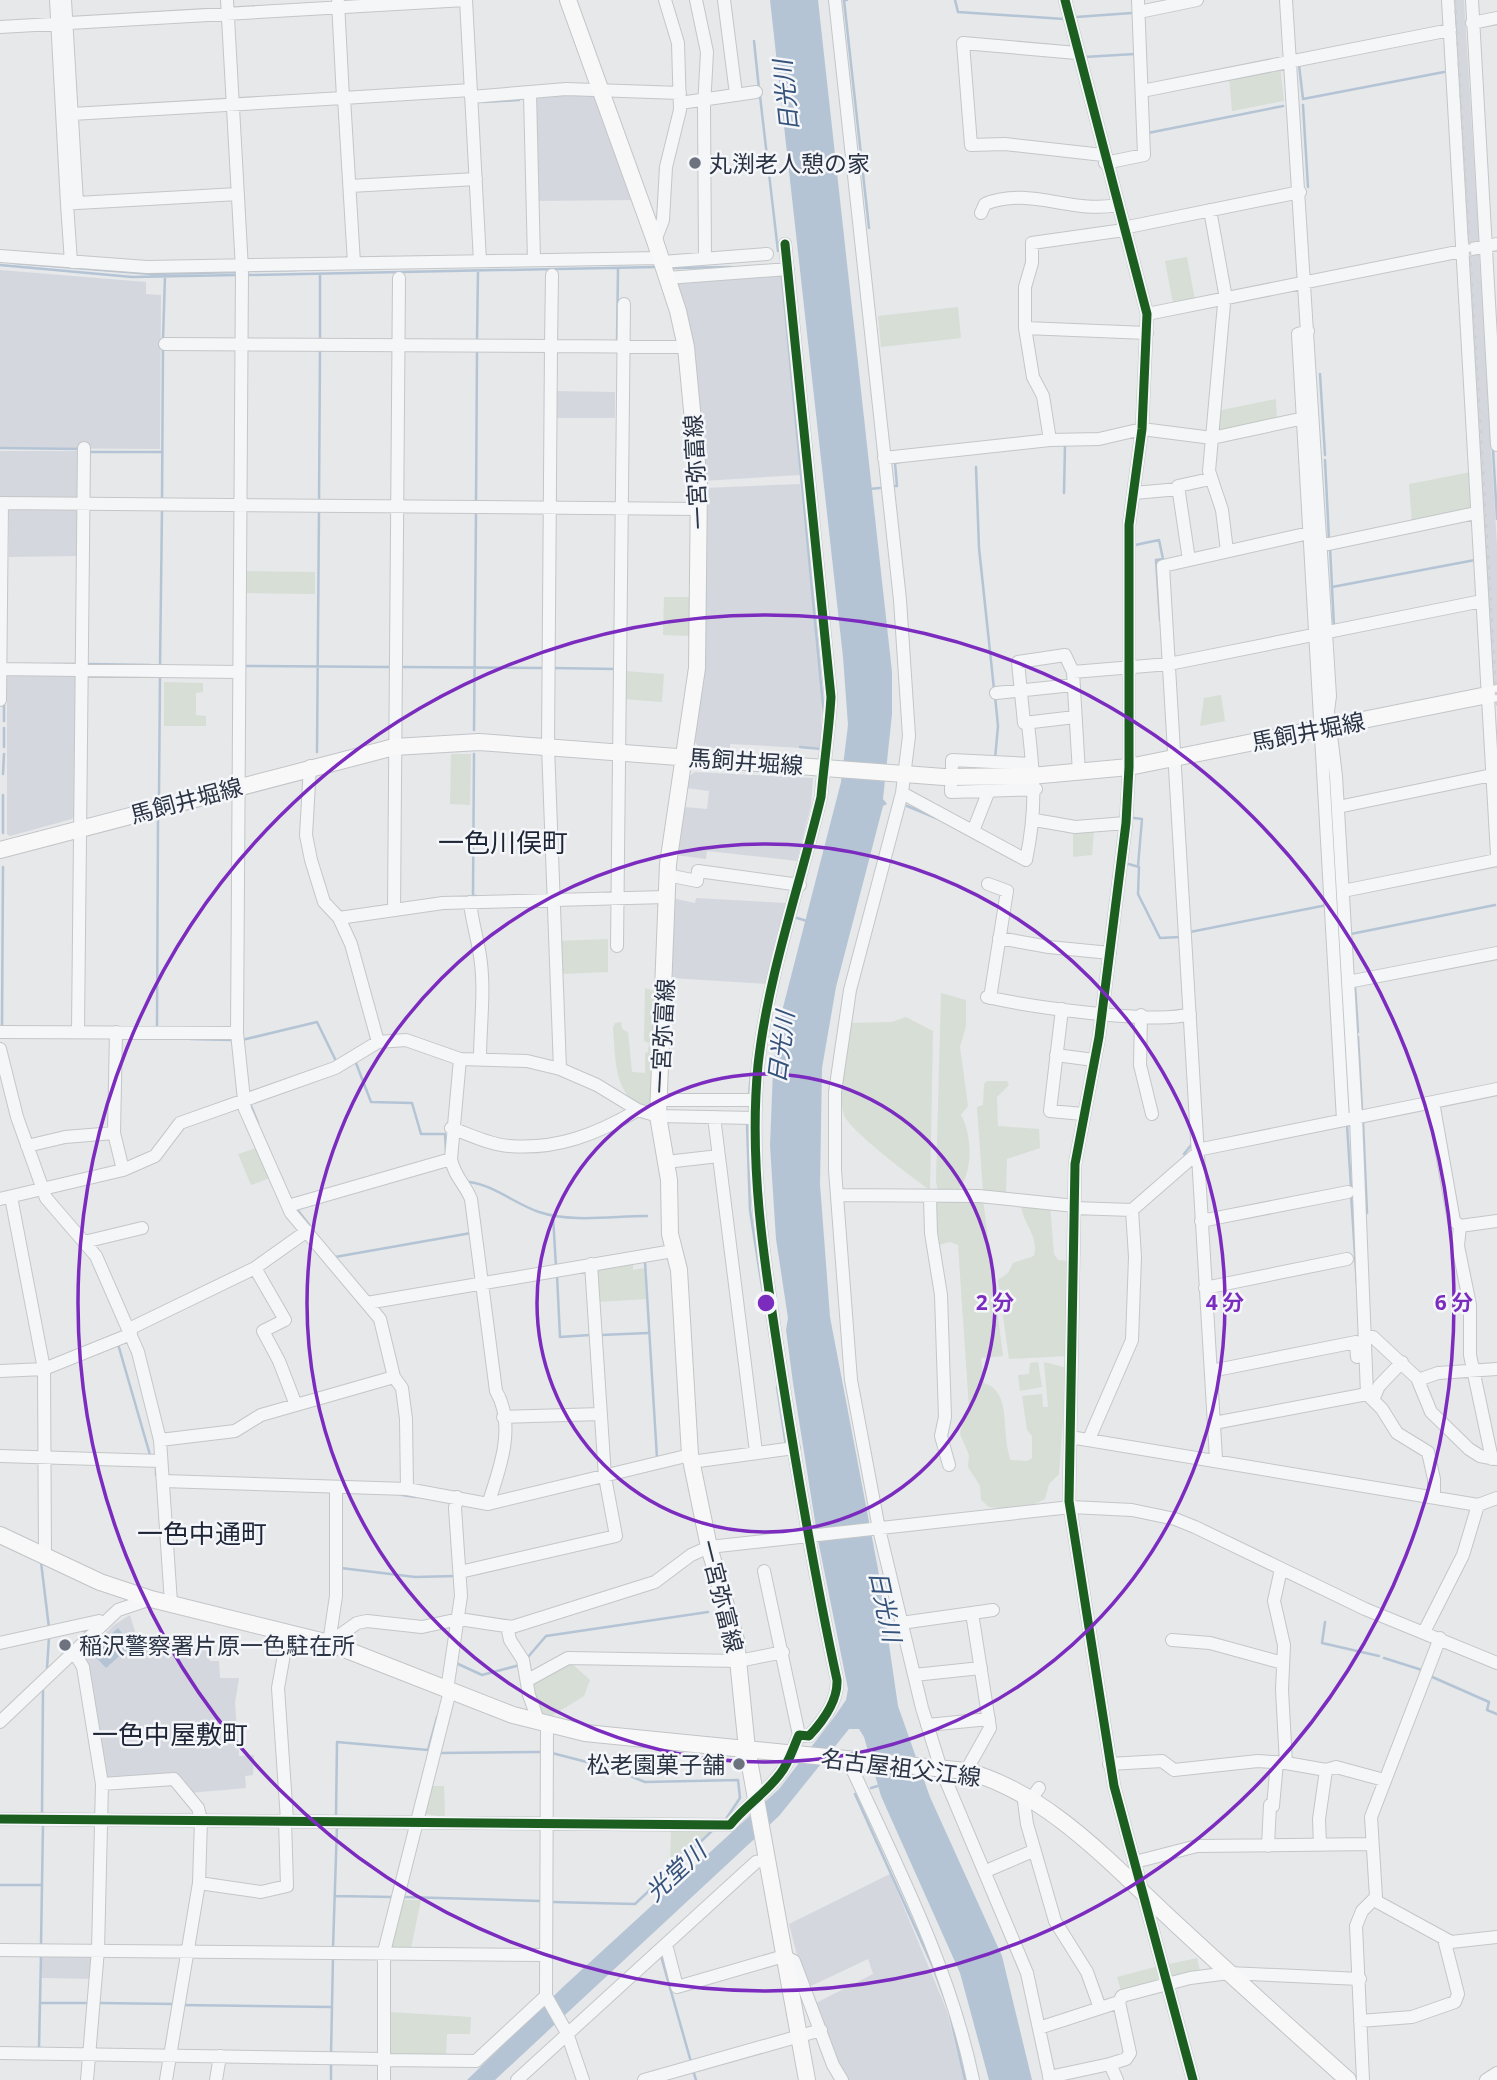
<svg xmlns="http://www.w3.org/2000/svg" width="1497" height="2080" font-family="'Noto Sans','Noto Sans JP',sans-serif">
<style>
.built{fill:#d4d7dd}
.green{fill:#d6ded6}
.water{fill:#b4c4d5}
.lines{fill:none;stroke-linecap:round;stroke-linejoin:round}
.stream{stroke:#b4c4d5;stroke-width:2.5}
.minor-casing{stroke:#c4c6c8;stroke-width:14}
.major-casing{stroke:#c2c5c8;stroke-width:18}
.minor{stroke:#f5f6f7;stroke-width:12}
.major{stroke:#f8f8f8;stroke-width:16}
.rail{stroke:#cecfd2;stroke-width:2.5;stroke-dasharray:3.5 7;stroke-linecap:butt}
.cycleway-casing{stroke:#f4f6f9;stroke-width:13}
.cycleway{stroke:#1b5e20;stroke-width:9}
.ring{fill:none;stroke:#7b2cbf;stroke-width:3.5}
.poi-dot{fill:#6c737f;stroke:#f4f6f9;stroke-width:2.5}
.labels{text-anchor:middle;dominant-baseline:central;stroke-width:5;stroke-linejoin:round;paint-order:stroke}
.poi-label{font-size:23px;fill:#2b3445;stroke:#f4f6f9;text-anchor:start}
.street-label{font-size:23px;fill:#2b3445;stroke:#f4f6f9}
.water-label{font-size:24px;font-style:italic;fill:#34527a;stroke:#f4f6f9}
.quarter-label{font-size:26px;fill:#1d2536;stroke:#f4f6f9}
.centre{fill:#7b2cbf;stroke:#f4f6f9;stroke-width:3.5}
.ring-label{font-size:21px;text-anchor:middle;font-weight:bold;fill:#7b2cbf;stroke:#f4f6f9;stroke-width:5;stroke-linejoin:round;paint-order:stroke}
</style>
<rect width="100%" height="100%" fill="#e6e8ea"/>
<!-- built -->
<path class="built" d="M1452,0H1464L1479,243L1466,246Z
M593,92L634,200L536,201L533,100L537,97Z
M1479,251L1497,546V684L1491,685L1466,254Z
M0,270L146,282V294L161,295L160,449L0,448Z
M781,272L800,475L703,481L674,280Z
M554,391L615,392V418H554Z
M0,451H79V497L75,501L0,499Z
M800,484L822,690L821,749L730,744V749L699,747L694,741L704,488Z
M75,508L80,513V556L9,557V509Z
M7,673L73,674L77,678L76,813L72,819L10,836L7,834Z
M695,772L813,778L811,805L797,861L707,851L706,859L675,855L684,807L707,809L709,791L686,788L688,777Z
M672,898L695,903L696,898L787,903L766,984L671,978Z
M130,1615L139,1645L147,1643L150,1654L208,1644L210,1661H219L220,1678H239L235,1703L239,1756L254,1755L253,1775L245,1776L246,1788L189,1793L175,1776L110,1781L106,1776L85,1653L114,1625Z
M890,1874L947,2011L964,2080H847L836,2062L816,2003L873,1974L868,1959L809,1987L797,1955L789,1924Z
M42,1954H91L95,1959L93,1979L42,1978Z"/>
<!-- green -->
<path class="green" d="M1280,66L1284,101L1232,111L1229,77Z
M1187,257L1195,300L1173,304L1165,261Z
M958,307L961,338L881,347L878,316Z
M1276,399L1277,422L1218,434L1217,411Z
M1471,472L1473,508L1412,524L1409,484Z
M243,571L315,572V594L243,593Z
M664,597H691V636L663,635Z
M624,671L664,674L662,702L624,699Z
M164,682L203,683V692L196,693V715L206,716V726H164Z
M1221,695L1225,721L1200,726L1204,698Z
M451,754H471L470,805L450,804Z
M1073,828L1094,829L1092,855L1073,857Z
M608,939V972L561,974L560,941Z
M645,988L657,992L652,1107C613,1103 616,1060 613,1028L615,1023L621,1022L622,1029L628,1032L632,1072L645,1073V1053L648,1052L649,1043L644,1041Z
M941,993L966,1000V1026L960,1047L968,1106L961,1115C973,1136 973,1175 957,1192L938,1190L936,1182Z
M906,1017L933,1031L930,1190C914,1179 849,1130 844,1115C835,1087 847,1051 850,1023L892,1022Z
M987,1081H1007L1009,1085L997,1097L998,1126L1039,1129L1040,1148L1007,1159L1006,1193L983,1192L977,1107L983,1105L984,1084Z
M257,1148L270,1178L251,1185L238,1154Z
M932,1199H983L1003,1356L981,1358L984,1383C1013,1392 1000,1433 1011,1460L1027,1461L1032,1458V1436L1027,1430L1022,1396L1042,1394L1043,1407H1048L1044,1362L1067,1368L1059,1474L1049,1484L1045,1499L1023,1510L989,1507L981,1500L980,1486L968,1467L969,1455L960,1434L963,1417L969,1408L958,1245L950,1242L935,1246Z
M1021,1205L1050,1206L1054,1254L1058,1260L1068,1261V1356L1009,1359L998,1280L1008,1273L1013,1263L1034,1256C1039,1235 1023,1225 1021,1205Z
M633,1262V1270L644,1268L646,1299L597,1302L595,1272L599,1266Z
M1038,1362L1042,1387L1020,1391L1018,1375L1029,1374L1030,1363Z
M570,1662L590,1680L584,1696L547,1719L543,1718L533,1695V1685Z
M431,1786H444L445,1817L424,1814Z
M671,1827H715L670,1868Z
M401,1900H421L411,1948H393L390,1944Z
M1197,1958L1201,1975L1169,1981L1165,1965Z
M1159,1966L1164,1982L1122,1994L1117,1977Z
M388,2012L471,2017L470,2034H447L446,2056H390Z"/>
<!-- water -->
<path class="water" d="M770,0H818L892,672V714L883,799L887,804L883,806L836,987L822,1068L820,1184L830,1317L878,1569L898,1706L930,1797L1002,1956L1032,2080H989L960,1973L881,1796L864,1737L859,1729H849L779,1816L495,2080H467L564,1986L779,1789L835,1716L846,1700L848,1689L818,1540L793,1383L786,1330L788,1318L776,1239L770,1146L773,1069L779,1023L841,782L848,725L843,657Z
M118,1628L132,1645L106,1668L91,1652Z"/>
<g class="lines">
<!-- stream -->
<path class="stream" d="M844,0L869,228
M846,0H847
M955,0L958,12L1064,19
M1076,17L1132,13
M754,41L759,89
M1084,57L1135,54
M1299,65L1303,99L1444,72
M760,96L778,251
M484,102L519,100
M1303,105L1308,187
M1148,133L1283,106
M14,263L152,274L238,272
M0,265L132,277L238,275
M672,268L731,267
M248,271L297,270
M248,275L656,267
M782,277L824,715
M163,340L165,276
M320,340V274
M477,341L478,271
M617,343L618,269
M1320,374L1325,455
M0,448L79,449
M1493,449L1497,519
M88,452H162
M1325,460L1329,540
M976,467L979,548L994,689
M894,486H897L895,463L900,462
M869,489L880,488
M1064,493L1065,444
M162,500L163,346
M319,502L320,349
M476,503L477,352
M1135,545L1159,540L1163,559L1156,560L1160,620
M1330,547L1334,627
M1332,587L1475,560
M51,664H76
M87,664L150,665
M160,666L162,509
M243,666L390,667
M400,667L543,668
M552,668L615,669
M995,696L998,726L995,759
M4,721V704
M474,730L476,513
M4,747V728
M800,747L821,749
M317,752L319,510
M474,754L473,896H476
M3,774L4,754
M159,795L160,675
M907,806L936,818
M1134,818L1142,819L1138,866
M3,833V795
M1125,863L1139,867L1138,894L1160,938L1180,937
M797,918L807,921
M1190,932L1327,905
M1351,934L1495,905
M1355,986L1358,1032
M2,1026L3,867
M157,1029L158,820
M1358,1037L1362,1109
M190,1039L232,1040
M242,1040L317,1022L336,1061
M356,1063L371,1102L412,1103L421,1134H445L446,1151
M749,1095L751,1073
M251,1106L258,1123
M1363,1122L1367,1213
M747,1123L750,1210L764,1300
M1347,1125L1351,1187
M1184,1154L1192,1144
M469,1182C494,1185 515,1204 539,1212C572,1223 613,1216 647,1216
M1351,1194L1357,1285
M296,1208L311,1227
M553,1216L556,1267
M335,1257L471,1233
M645,1262L657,1458
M557,1275L560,1337L590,1335
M601,1335L648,1333
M118,1344L150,1455
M777,1387L786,1446
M156,1468V1475
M402,1495L416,1497
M41,1562L49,1628
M341,1568L415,1577L456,1576
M1325,1622L1322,1643L1379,1656
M528,1657L546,1636L708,1612
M1384,1658L1422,1670
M456,1663L482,1675L520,1665
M47,1668L49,1637
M1430,1676L1489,1702L1487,1710L1497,1714
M439,1753L541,1752
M552,1753L610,1768L645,1782L738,1780L740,1798L726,1819
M871,1788L881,1785
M855,1794L933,1967L947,2005
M42,1815L43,1690
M336,1817L337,1742L428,1750L437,1717
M0,1885H42
M335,1896L393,1897
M404,1897L540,1901
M552,1902L635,1904L714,1829
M41,1945L43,1824
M333,1948L337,1825
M41,1956L39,2048H42
M661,1956L691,2062
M42,2003H91
M99,2003L175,2004
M181,2005L332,2007
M950,2015L965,2080
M331,2054L333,1957
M693,2070L696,2080
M331,2080V2062"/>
<defs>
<path id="minor" d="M56,0L67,204L77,203
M65,0L77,203L238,194
M227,0L242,269L237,1033L245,1109L291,1213L380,1319L394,1377L402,1388L406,1419L407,1489
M466,0L480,261
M696,0L707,52L704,107L705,258
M724,0L736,94
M835,0L900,600L909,736L902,793L850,990L835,1092V1170L851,1380L879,1529L922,1708L941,1769L1027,1973L1050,2080
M1065,0L1147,314L1142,429L1129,525V767L1126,823L1099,1037L1075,1164L1069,1501L1114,1786L1193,2080
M1286,0L1330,696L1328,711L1336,776L1356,1118L1367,1394L1382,1409L1397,1433L1428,1452L1434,1479V1497
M1448,0L1497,855
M1472,0L1497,445
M338,2L343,98L471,90
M1139,12L1197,0
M1472,23L1497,18
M0,27L465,0
M1077,53L963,43L971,145L1005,144L1103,155
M1142,91L1450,30
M530,94L534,260
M471,97L566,89L680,93
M344,98L354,263
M680,103L756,92
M72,114L343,98
M1105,163L1144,155L1138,0
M350,186L476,179
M67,204L71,262
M1210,210L1225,293L1209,471L1222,510L1227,551
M981,213L985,204C1029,186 1072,214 1117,205
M1123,228L1300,192
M655,241L663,220L666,167L680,110L678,43L665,0
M0,256L147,267L660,258
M662,262L767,254
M552,275L551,346L686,347
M667,278L788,269
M1147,314L1497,244
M1025,328L1147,333
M1308,331L1298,334L1343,1120
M165,344L551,346L548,746L560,1069
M1050,440L1043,396L1033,377L1025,328V287L1032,263V243L1124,230
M884,458L1050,440L1099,439L1142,429L1212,438L1309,417
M1134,493L1179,489
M0,503L700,509
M1315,543L1329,544L1476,513
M1189,560L1178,486L1210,479
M0,669L238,672
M1073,672L1169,664L1482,601
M996,693L1073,685
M0,700L2,503
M1075,717L1024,723L1018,662L1065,655L1073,672L1079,773
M310,766L306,835L311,860L324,902L339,918L351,944L378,1042
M952,767V760L1031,764
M951,787V792L1036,789
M902,793L1026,860C1037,808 1034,776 1028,724
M1338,807L1492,775
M1035,820L1075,827L1126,823
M973,831L988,793
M667,875L697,881L698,871L800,885
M988,884L1007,891L990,998
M1343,891L1497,860
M470,902C472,921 476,933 479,950C486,986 480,1023 480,1059
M394,910L399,278
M339,918L443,903L666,897
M999,938L1049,947L1110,953
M617,946L624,304
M1348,982L1497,953
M987,997C1026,1006 1156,1025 1190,1014
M1062,1009L1050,1111L1083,1114
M1141,1015L1140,1065L1152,1114
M0,1032L237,1033
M78,1032L84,448
M116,1032L114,1133L123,1170
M0,1049L17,1117L46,1198L96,1256L138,1352L160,1440L171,1603
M1056,1055L1094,1060
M460,1059L451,1159C454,1176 465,1184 471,1199L496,1391C516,1425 500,1469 488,1504
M659,1100H756
M1433,1102L1454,1221L1460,1226
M714,1117L756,1452
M451,1128C469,1134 490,1145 509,1146C557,1150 597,1134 638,1110
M27,1146L65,1137L114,1133
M666,1162L719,1156
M837,1195L979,1196L1075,1206
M11,1197L44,1369L45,1556
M930,1197L931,1233L941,1295L945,1417L941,1436L949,1465
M0,1199L123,1170L155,1156L180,1123L335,1068L378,1042L406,1040L460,1059L527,1061L560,1069L597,1085L638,1110L658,1116L754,1118
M288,1206L451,1159
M1074,1208L1132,1210L1202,1149L1497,1089
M1201,1221L1348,1192
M84,1242L142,1228
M255,1268L285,1320L263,1331L279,1361L296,1405
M1205,1288L1347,1259
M367,1303L673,1251
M129,1329L255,1268L307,1231
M1365,1337H1373L1417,1378L1431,1412L1469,1449L1480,1456L1496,1459
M0,1371L44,1369L131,1334
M1211,1371L1356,1342L1357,1357
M1418,1380L1438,1373L1497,1369
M1373,1400L1379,1386L1402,1362
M503,1417L601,1414
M1214,1423L1367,1394
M1070,1437L1478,1505L1497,1498
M1089,1439L1132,1340L1135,1257L1132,1210
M160,1440L235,1431L261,1415L394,1377
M0,1456L161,1461
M1216,1459L1163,566L1309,533
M1492,1459L1470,1355V1305L1458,1246L1460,1226L1497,1221
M691,1462L794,1448
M163,1481L407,1489L488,1504L690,1455
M1281,1569L1274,1601L1284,1645L1282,1690L1286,1763L1326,1770L1336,1767L1384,1780
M764,1571L799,1735
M460,1572L616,1536L605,1477L591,1264
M972,1613L993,1610
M901,1623L972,1613L990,1728L966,1771
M507,1626L510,1640L523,1660L529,1695L539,1723
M1424,1632L1463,1555L1478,1505
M1172,1640L1210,1643L1283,1663
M0,1643L99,1621L103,1624
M329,1643L357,1623L367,1621L422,1627L459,1619L512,1627L655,1582L691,1555L709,1547L1071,1507L1132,1510L1175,1519L1195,1527L1365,1609L1497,1663
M329,1643L336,1596V1487
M74,1652L83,1667L102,1784L98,1950L87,2080
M914,1675L981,1668
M528,1680L568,1658L739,1661L783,1652
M447,1690L461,1596L455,1508L457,1497
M0,1722L118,1610L151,1599
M547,1725L546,1996L567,2033L583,2080
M927,1725L989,1719
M848,1760C896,1864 950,1968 973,2080
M1109,1764L1162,1761L1174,1770L1258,1761L1286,1763
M102,1784L174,1779L198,1808L201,1820L199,1883L166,2080
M1023,1794L1027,1824L1055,1921L1087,1972L1100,2008
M1031,1799L1039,1788
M0,1819L730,1825C745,1806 765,1794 780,1774C789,1763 793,1748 799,1735L809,1736C824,1720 838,1701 837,1680C815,1579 798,1478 782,1377C766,1274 748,1170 758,1065C768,975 800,885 821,797C824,763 829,731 831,697L785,244
M287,1820L278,1688L288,1632
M1320,1845L1319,1819L1326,1770
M1268,1846L1270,1805L1273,1806L1277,1762
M1135,1862L1197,1846L1371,1844
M986,1871L1033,1851
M199,1883L261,1892L287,1886L285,1820
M1374,1900L1451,1942L1497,1937
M666,1944L677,1987L784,1956L794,1961L833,2065L842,2080
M0,1950L546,1955
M1360,2021L1412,2017L1455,2002L1458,1994L1444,1939
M1039,2028L1119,2002L1122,1996L1190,1978L1229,1973L1360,1979
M0,2053L384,2059
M384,2060L476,2061L546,1996
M1049,2077L1110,2064
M216,2080L220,2056
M384,2080V1952L450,1691
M517,2080L756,1862L768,1860
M644,2080L821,2030
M1117,2080L1110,2064L1126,2059L1130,2053L1119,2002
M1363,2080L1356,1926L1362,1911L1376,1897L1371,1817L1440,1638
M1486,2080L1497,2073"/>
<path id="major" d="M568,0L655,241L678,311L686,347L699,484L697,668L668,864L658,1116L669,1180L670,1234L679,1270L690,1455L709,1547L736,1640L747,1749L807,2080
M0,850L394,747L479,742L944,777L1031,776L1129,767L1497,693
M0,1535L100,1582L151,1599L329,1643L513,1715L585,1733L966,1771C1049,1793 1113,1866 1175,1923C1232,1976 1290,2028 1348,2080"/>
</defs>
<!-- minor casing -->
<use href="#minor" class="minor-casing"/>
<!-- major casing -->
<use href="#major" class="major-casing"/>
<!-- minor -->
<use href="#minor" class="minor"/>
<!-- major -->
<use href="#major" class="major"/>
<!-- rail -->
<path class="rail" d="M1455,0L1497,709"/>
<defs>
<path id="cycleway" d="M1065,0L1147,314L1142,429L1129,525V767L1126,823L1099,1037L1075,1164L1069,1501L1114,1786L1193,2080
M0,1819L730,1825C745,1806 765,1794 780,1774C789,1763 793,1748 799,1735L809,1736C824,1720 838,1701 837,1680C815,1579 798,1478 782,1377C766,1274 748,1170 758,1065C768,975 800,885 821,797C824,763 829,731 831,697L785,244"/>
</defs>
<!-- cycleway casing -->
<use href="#cycleway" class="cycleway-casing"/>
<!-- cycleway -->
<use href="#cycleway" class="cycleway"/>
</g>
<!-- distance rings -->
<g class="ring">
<circle cx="766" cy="1303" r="229"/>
<circle cx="766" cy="1303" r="459"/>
<circle cx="766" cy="1303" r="688"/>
</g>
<!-- markers -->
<g class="poi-dot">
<circle cx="695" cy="163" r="7"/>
<circle cx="65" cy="1645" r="7"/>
<circle cx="739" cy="1764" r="7"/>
</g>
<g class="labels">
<!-- poi labels -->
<g class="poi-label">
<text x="709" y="163">丸渕老人憩の家</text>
<text x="79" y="1645">稲沢警察署片原一色駐在所</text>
<text x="725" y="1764" text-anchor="end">松老園菓子舗</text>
</g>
<!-- street labels -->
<g class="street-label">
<text transform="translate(695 472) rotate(-93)">一宮弥富線</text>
<text transform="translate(1308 731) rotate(-11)">馬飼井堀線</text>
<text transform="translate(746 761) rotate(4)">馬飼井堀線</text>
<text transform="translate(186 800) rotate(-15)">馬飼井堀線</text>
<text transform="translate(662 1036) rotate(-87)">一宮弥富線</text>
<text transform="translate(722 1596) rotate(76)">一宮弥富線</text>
<text transform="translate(901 1767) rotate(7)">名古屋祖父江線</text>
</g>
<!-- water labels -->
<g class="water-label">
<text transform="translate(785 96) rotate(-96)">日光川</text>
<text transform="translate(780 1047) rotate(-83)">日光川</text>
<text transform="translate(886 1606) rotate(78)">日光川</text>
<text transform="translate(675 1871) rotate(-43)">光堂川</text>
</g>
<!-- quarter labels -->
<g class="quarter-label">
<text x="503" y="842">一色川俣町</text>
<text x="202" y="1533">一色中通町</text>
<text x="170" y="1734">一色中屋敷町</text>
</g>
</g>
<circle cx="766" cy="1303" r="10" class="centre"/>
<g class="ring-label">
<text x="995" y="1310">2 分</text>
<text x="1225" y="1310">4 分</text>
<text x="1454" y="1310">6 分</text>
</g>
</svg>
